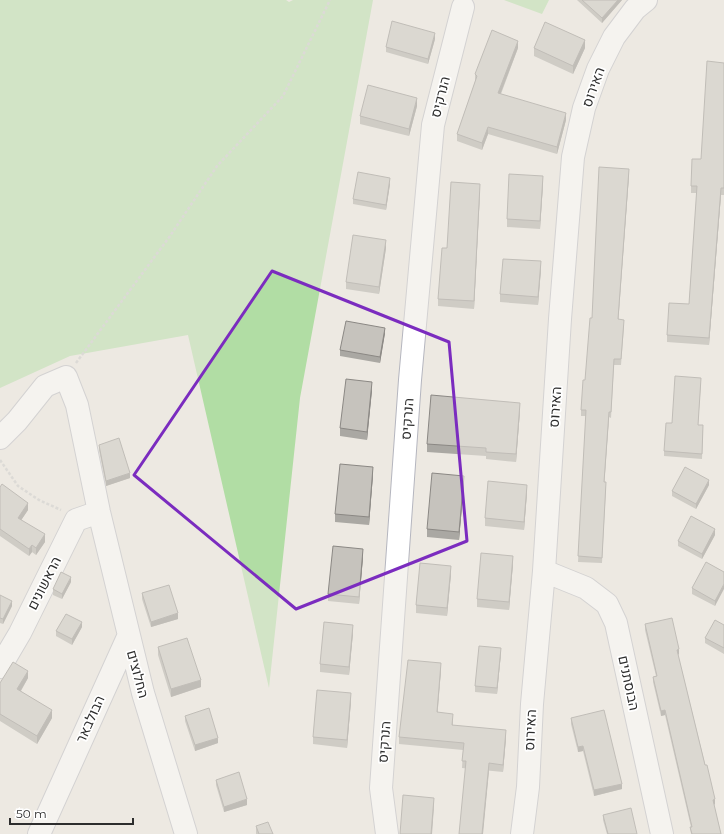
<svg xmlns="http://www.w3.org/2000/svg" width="724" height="834" font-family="Montserrat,Heebo,sans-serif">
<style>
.green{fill:#b1dda4}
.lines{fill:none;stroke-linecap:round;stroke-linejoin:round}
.minor-casing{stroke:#b5b6bf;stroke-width:24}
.path{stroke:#c8c8c8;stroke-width:2.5;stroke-dasharray:3 2;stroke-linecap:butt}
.minor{stroke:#fff;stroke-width:22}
.wall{fill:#aaa8a3}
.shaded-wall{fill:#8b8884}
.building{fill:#c6c3bd;stroke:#8b8884}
.marked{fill:none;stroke:#7b2cbf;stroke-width:3;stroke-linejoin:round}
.labels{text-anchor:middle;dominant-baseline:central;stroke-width:3.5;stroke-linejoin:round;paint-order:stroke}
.street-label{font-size:14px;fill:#2d2d2d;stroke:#fff}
</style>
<rect width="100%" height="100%" fill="#ede9e2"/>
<!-- green -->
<path class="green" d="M0,0H286L289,2L293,0H373L300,398L269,688L188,335L70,356L0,388Z
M504,0H549L542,14Z"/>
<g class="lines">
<defs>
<path id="minor" d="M0,438L17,421L45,386L66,377L77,405L99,512L143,693L186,834
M544,571L586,588L607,604L616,623L662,834
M0,667L20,633L76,520L99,512
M39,834L128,637
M387,834L381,788L410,380L433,125L463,7
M522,834L528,787L532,704L544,571L560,319L573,157L584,108L598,69L614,37L635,9L646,0"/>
</defs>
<!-- minor casing -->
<use href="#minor" class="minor-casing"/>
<!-- path -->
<path class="path" d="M76,363L170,236L217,166L283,96L330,0
M0,460L18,486L39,500L61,510"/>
<!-- minor -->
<use href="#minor" class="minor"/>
</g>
<!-- wall -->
<path class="wall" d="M577,0H622L602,23Z
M435,39L428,64L386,52V47Z
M518,48L501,94L566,120L557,154L488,134L482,150L457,141V134L475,82V74Z
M534,48H585L573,74L534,56Z
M724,63V195H721L709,345L667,342V335L689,304L697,193H691V186L701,159Z
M417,106L409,136L360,124V116Z
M629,175L618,319L624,326L621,365H614L611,418L609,417L604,482L606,488L602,563L578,562L586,416H581V410L585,380L592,318Z
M390,184L386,210L353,204V199Z
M543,184L540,229L507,227V219Z
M480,192L474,309L438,306V299L447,248Z
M386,248L379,294L346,289V282Z
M541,269L538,305L500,302V294Z
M385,333L380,363L340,356V350Z
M701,383L698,425L703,431L702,459L664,456V451L672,423Z
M372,390L367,440L340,436V428Z
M520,411L516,462L486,459V456L427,452V444Z
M99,445L130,478L106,486L99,450Z
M373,475L369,525L335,522V514Z
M464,484L459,540L427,537V529Z
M709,485L696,509L672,496V491Z
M0,487L28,510L21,520L45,542L36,555L32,552L29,556L0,536Z
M527,493L524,530L485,526V518Z
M715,535L702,559L678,546V541Z
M363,557L359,604L328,601V594Z
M513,564L509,610L477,607V599Z
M724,572L715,606L692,594V588Z
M451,574L447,616L416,613V605Z
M71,582L62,599L53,595V589Z
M142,593L178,619L151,627L142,599Z
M0,595L12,606L3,624L0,623Z
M645,624L679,654L678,655L715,804L714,805L721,834H691L690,827H691L665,715L661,716L653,682V677L656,676L645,630Z
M724,625V654L705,643V638Z
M82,627L72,645L56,636V631Z
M353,633L349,675L320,672V664Z
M158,647L201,687L171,697L158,655Z
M501,653L497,694L475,692V686Z
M441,670L437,712L453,721V725L506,738L503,772L462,768L463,750L399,744V737Z
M28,678L21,691L52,718L37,744L0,721V683Z
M351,701L347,748L313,744V737Z
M185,716L218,743L195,751L185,721Z
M571,718L622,789L594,796L583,751L578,752L571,724Z
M216,780L247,805L224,812L216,785Z
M603,815L637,834H607L603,820Z
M256,826L273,834H256Z"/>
<!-- shaded-wall -->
<path class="shaded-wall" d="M618,0H622L602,23V18Z
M435,33V39L428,64V59Z
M585,40V48L573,74V66Z
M518,41V48L498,100V93Z
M417,98V106L409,136V129Z
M566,113V120L557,154V147Z
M488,127V134L482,150V143Z
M629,169V175L618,325V319Z
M543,176V184L540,229V221Z
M390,178V184L386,210V205Z
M480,184V192L474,309V301Z
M721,188V195L709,345V338Z
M386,240V248L379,294V287Z
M541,261V269L538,305V297Z
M385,328V333L380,363V357Z
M372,382V390L367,440V432Z
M520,403V411L516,462V454Z
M609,412V417L604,488V482Z
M373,467V475L369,525V517Z
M130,473V478L106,486V481Z
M464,476V484L459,540V532Z
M709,480V485L696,509V504Z
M527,485V493L524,530V522Z
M28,503V510L18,525V518Z
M715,529V535L702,559V554Z
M45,534V542L36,555V548Z
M32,545V552L29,556V549Z
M363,549V557L359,604V597Z
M513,556V564L509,610V602Z
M451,566V574L447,616V608Z
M71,577V582L62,599V594Z
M724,584V589L715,606V601Z
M12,601V606L3,624V619Z
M178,613V619L151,627V622Z
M82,622V627L72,645V639Z
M353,625V633L349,675V667Z
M501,648V653L497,694V688Z
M679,649V654L677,655V650Z
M441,663V670L437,720V712Z
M28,671V678L17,697V689Z
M201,680V687L171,697V689Z
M351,693V701L347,748V740Z
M52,710V718L37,744V736Z
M665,710V715L661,716V711Z
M506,730V738L503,772V765Z
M218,738V743L195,751V745Z
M583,746V751L578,752V747Z
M489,763V771L483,834H482Z
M622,784V789L594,796V790Z
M434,798V806L432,834H431Z
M247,799V805L224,812V807Z
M715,799V804L713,805V800Z"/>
<!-- building -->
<path class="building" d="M582,0H618L602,18Z
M392,21L435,33L428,59L386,47Z
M545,22L585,40L573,66L534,48Z
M492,30L518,41L498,93L566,113L557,147L488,127L482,143L457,134L477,76L475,74Z
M707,61L724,63V188H721L709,338L667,335L669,303L689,304L697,186H691L692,159H701Z
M368,85L417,98L409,129L360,116Z
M599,167L629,169L618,319L624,320L621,359H614L611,412H609L604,482H606L602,558L578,556L586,410H581L583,380H585L590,318H592Z
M358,172L390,178L386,205L353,199Z
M509,174L543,176L540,221L507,219Z
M451,182L480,184L474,301L438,299L442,248H447Z
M353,235L386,240L379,287L346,282Z
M503,259L541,261L538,297L500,294Z
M346,321L385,328L380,357L340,350Z
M675,376L701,378L698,425H703L702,454L664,451L666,423H672Z
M346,379L372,382L367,432L340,428Z
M431,395L520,403L516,454L486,452V448L427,444Z
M119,438L130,473L106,481L99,445Z
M340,464L373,467L369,517L335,514Z
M685,467L709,480L696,504L672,491Z
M432,473L464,476L459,532L427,529Z
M488,481L527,485L524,522L485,518Z
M2,484L28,503L18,518L45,534L36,548L32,545L29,549L0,529V487Z
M691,516L715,529L702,554L678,541Z
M333,546L363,549L359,597L328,594Z
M481,553L513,556L509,602L477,599Z
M706,562L724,572V584L715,601L692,588Z
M420,563L451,566L447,608L416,605Z
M61,572L71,577L62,594L53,589Z
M169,585L178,613L151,622L142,593Z
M0,595L12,601L3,619L0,618Z
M66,614L82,622L72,639L56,631Z
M672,618L679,649L677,650L705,765H707L715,799L713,800L721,834H692L690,827H692L665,710L661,711L653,677L657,676L645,624Z
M715,620L724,625V648L705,638Z
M324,622L353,625L349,667L320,664Z
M187,638L201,680L171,689L158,647Z
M479,646L501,648L497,688L475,686Z
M408,660L441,663L437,712L453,714L452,725L506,730L503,765L489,763L482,834H459L466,761H462L464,743L399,737Z
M13,662L28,671L17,689L52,710L37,736L0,714V683Z
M317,690L351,693L347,740L313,737Z
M209,708L218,738L195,745L185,716Z
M604,710L622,784L594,790L583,746L578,747L571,718Z
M239,772L247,799L224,807L216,780Z
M403,795L434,798L431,834H400Z
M631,808L637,834H608L603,815Z
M268,822L273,834H259L256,826Z"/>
<!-- marked area -->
<path d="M0 0H724V834H0ZM272,271L449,342L467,541L296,609L134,475Z" fill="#ede9e2" fill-opacity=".55" fill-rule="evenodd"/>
<path class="marked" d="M272,271L449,342L467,541L296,609L134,475Z"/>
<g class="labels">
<!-- street labels -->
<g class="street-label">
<text transform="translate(593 87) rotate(-70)">האירוס</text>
<text transform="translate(440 97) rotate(-76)">הנרקיס</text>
<text transform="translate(555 407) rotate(-86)">האירוס</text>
<text transform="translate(407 419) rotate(-86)">הנרקיס</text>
<text transform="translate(44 583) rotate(-63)">הראשונים</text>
<text transform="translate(138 674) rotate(75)">החלוצים</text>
<text transform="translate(629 683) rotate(78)">הבוסתנים</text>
<text transform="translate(90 719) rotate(-66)">הבולבאר</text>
<text transform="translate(530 730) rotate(-87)">האירוס</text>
<text transform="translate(384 742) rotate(-86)">הנרקיס</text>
</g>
</g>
<!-- scale -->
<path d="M10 818v6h123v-6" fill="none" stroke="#2d2d2d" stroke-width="2"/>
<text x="16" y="818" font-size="12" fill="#2d2d2d" stroke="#ffffff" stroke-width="3" paint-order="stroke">50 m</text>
</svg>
